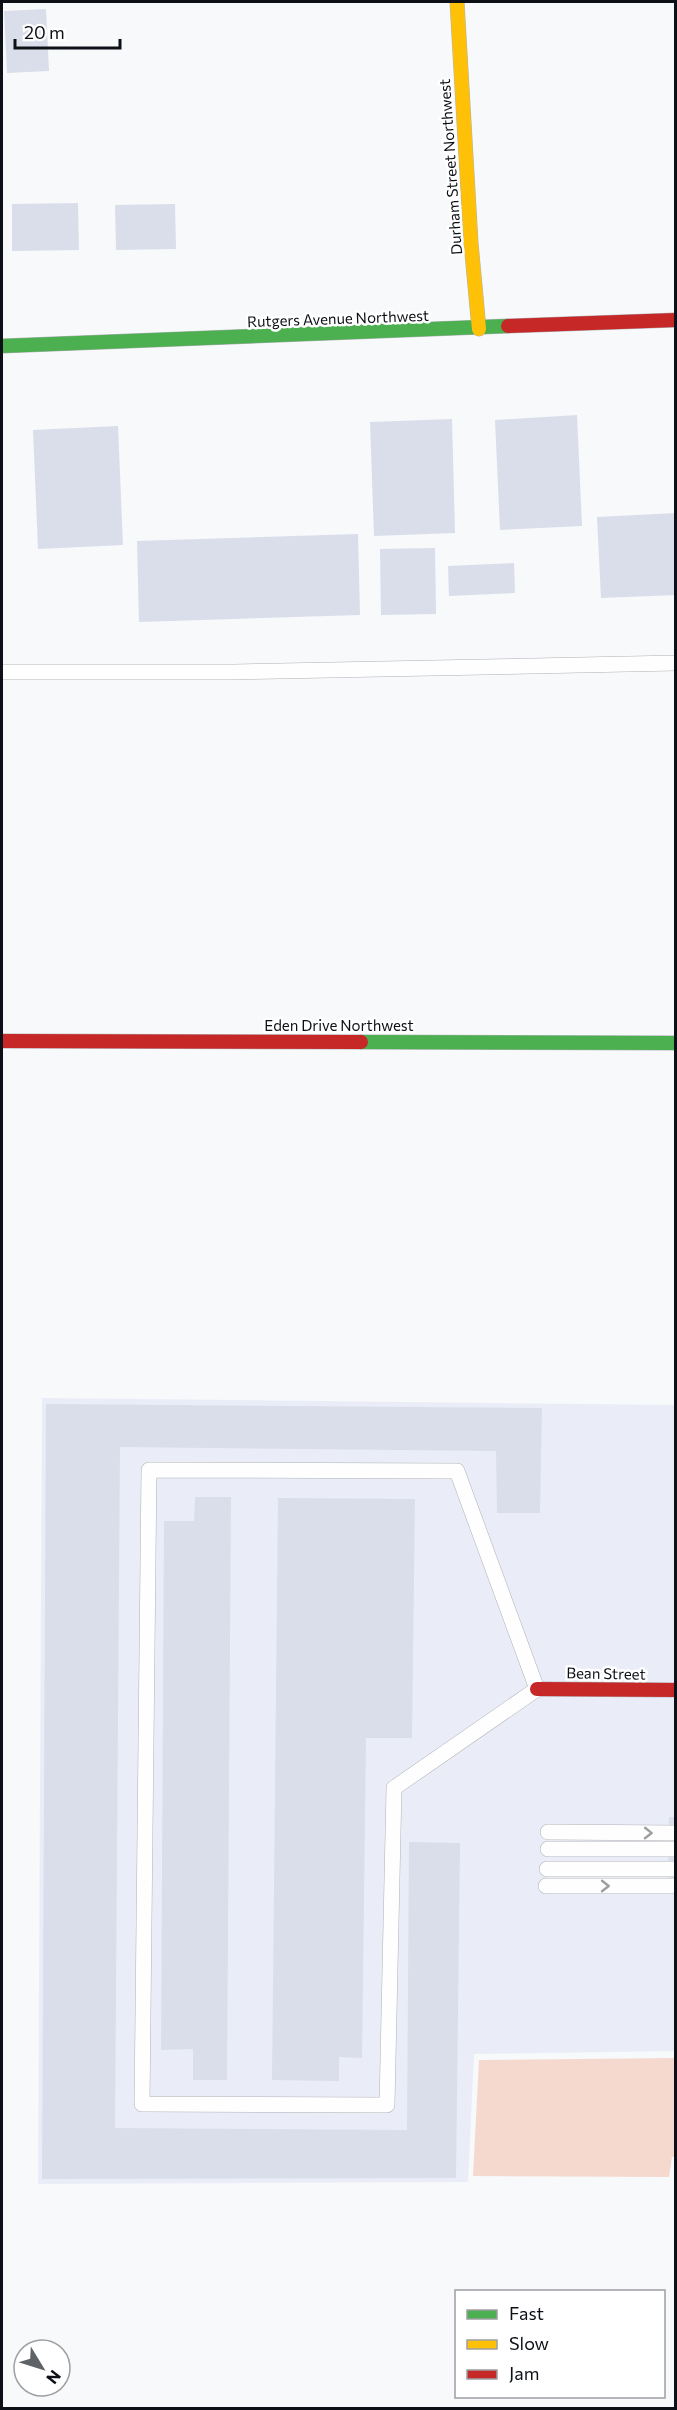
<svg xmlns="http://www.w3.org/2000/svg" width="677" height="2410" font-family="Commissioner,sans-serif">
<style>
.built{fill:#eaedf7}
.green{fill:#f5d9ce}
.building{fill:#d9deea}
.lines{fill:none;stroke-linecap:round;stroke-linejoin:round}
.lane-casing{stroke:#b0b2b7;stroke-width:16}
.fast-casing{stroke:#b0b2b7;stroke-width:15}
.slow-casing{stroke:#b0b2b7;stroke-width:15}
.jam-casing{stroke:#b0b2b7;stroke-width:15}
.lane{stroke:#fefefe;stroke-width:15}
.fast{stroke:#4caf50;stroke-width:14}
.slow{stroke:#ffc107;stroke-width:14}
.jam{stroke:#c62828;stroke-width:14}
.oneway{stroke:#9e9fa1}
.labels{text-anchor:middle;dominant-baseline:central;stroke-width:5;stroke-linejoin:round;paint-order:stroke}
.street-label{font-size:15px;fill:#0d1016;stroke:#fff}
</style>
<rect width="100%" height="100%" fill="#f7f9fb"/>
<!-- built -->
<path class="built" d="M42,1398L675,1405V2051L474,2054L468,2182L38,2184Z"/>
<!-- green -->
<path class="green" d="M675,2058V2157H672L669,2177L473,2176L479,2060Z"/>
<!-- building -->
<path class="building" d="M46,9L49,71L7,73L4,11Z
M78,203L79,250L12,251V204Z
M175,204L176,249L116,250L115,205Z
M577,415L582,526L500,530L495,420Z
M452,419L455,533L374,536L370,422Z
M118,426L123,545L38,549L33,430Z
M676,513V595L601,598L597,517Z
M358,534L360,615L139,622L137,541Z
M435,548L436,614L381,615L380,549Z
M514,563L515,593L449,596L448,566Z
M46,1404L542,1408L540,1513H497L496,1451L120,1447L115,2128L407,2130L409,1842L460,1843L456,2178L42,2179Z
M195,1497H231L227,2080H193V2049L161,2050L164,1521H194Z
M278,1498L415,1499L412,1738H366L362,2058L339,2057V2081L272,2080Z
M669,1817H676V1891L668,1886Z"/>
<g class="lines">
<defs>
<path id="lane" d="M2,672H234L676,663
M149,1470L457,1471L537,1689L394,1788L387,2105L142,2104Z
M548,1832L676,1833
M548,1849H676
M547,1869H676
M546,1886H676"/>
<path id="fast" d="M2,346L508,326
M361,1042L676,1043"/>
<path id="slow" d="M457,2L471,243L479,329"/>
<path id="jam" d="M508,326L676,320
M2,1041L361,1042
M537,1689L676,1690"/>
</defs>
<!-- lane casing -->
<use href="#lane" class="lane-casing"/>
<!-- fast casing -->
<use href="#fast" class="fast-casing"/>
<!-- slow casing -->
<use href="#slow" class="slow-casing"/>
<!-- jam casing -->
<use href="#jam" class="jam-casing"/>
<!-- lane -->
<use href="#lane" class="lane"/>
<!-- fast -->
<use href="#fast" class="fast"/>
<!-- slow -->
<use href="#slow" class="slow"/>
<!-- jam -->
<use href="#jam" class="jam"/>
</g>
<!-- one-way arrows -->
<defs><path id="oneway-chevron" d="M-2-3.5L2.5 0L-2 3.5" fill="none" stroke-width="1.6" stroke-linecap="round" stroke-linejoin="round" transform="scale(1.5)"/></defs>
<g class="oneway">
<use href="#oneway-chevron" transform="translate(648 1833) rotate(1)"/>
<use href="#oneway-chevron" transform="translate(605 1886)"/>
</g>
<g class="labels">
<!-- street labels -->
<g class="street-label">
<text transform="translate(450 167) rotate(-94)">Durham Street Northwest</text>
<text transform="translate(338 318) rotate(-2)">Rutgers Avenue Northwest</text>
<text x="339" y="1025">Eden Drive Northwest</text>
<text transform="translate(606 1673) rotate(1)">Bean Street</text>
</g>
</g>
<!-- border -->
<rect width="677" height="2410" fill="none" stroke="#0d1016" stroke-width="6"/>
<!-- legend -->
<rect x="455" y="2290" width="210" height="108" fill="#ffffff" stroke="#9e9fa2" stroke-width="1.5"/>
<rect x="467" y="2310" width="30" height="9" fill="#4caf50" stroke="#9e9fa2" stroke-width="1.5"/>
<text x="509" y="2320" font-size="18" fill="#0d1016">Fast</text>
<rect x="467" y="2340" width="30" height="9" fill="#ffc107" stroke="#9e9fa2" stroke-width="1.5"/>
<text x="509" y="2350" font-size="18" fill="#0d1016">Slow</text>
<rect x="467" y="2370" width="30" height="9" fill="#c62828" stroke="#9e9fa2" stroke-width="1.5"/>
<text x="509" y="2380" font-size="18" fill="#0d1016">Jam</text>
<!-- north arrow -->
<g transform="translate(42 2368) rotate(128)"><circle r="28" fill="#ffffff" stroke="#9e9fa2" stroke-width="1.5"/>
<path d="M0-4.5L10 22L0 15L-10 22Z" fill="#5f6266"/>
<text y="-9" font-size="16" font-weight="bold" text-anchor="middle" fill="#0d1016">N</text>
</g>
<!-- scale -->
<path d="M15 39v9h105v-9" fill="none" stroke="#0d1016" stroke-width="3"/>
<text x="24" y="39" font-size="18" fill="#0d1016" stroke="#ffffff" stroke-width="4.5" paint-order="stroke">20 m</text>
</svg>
